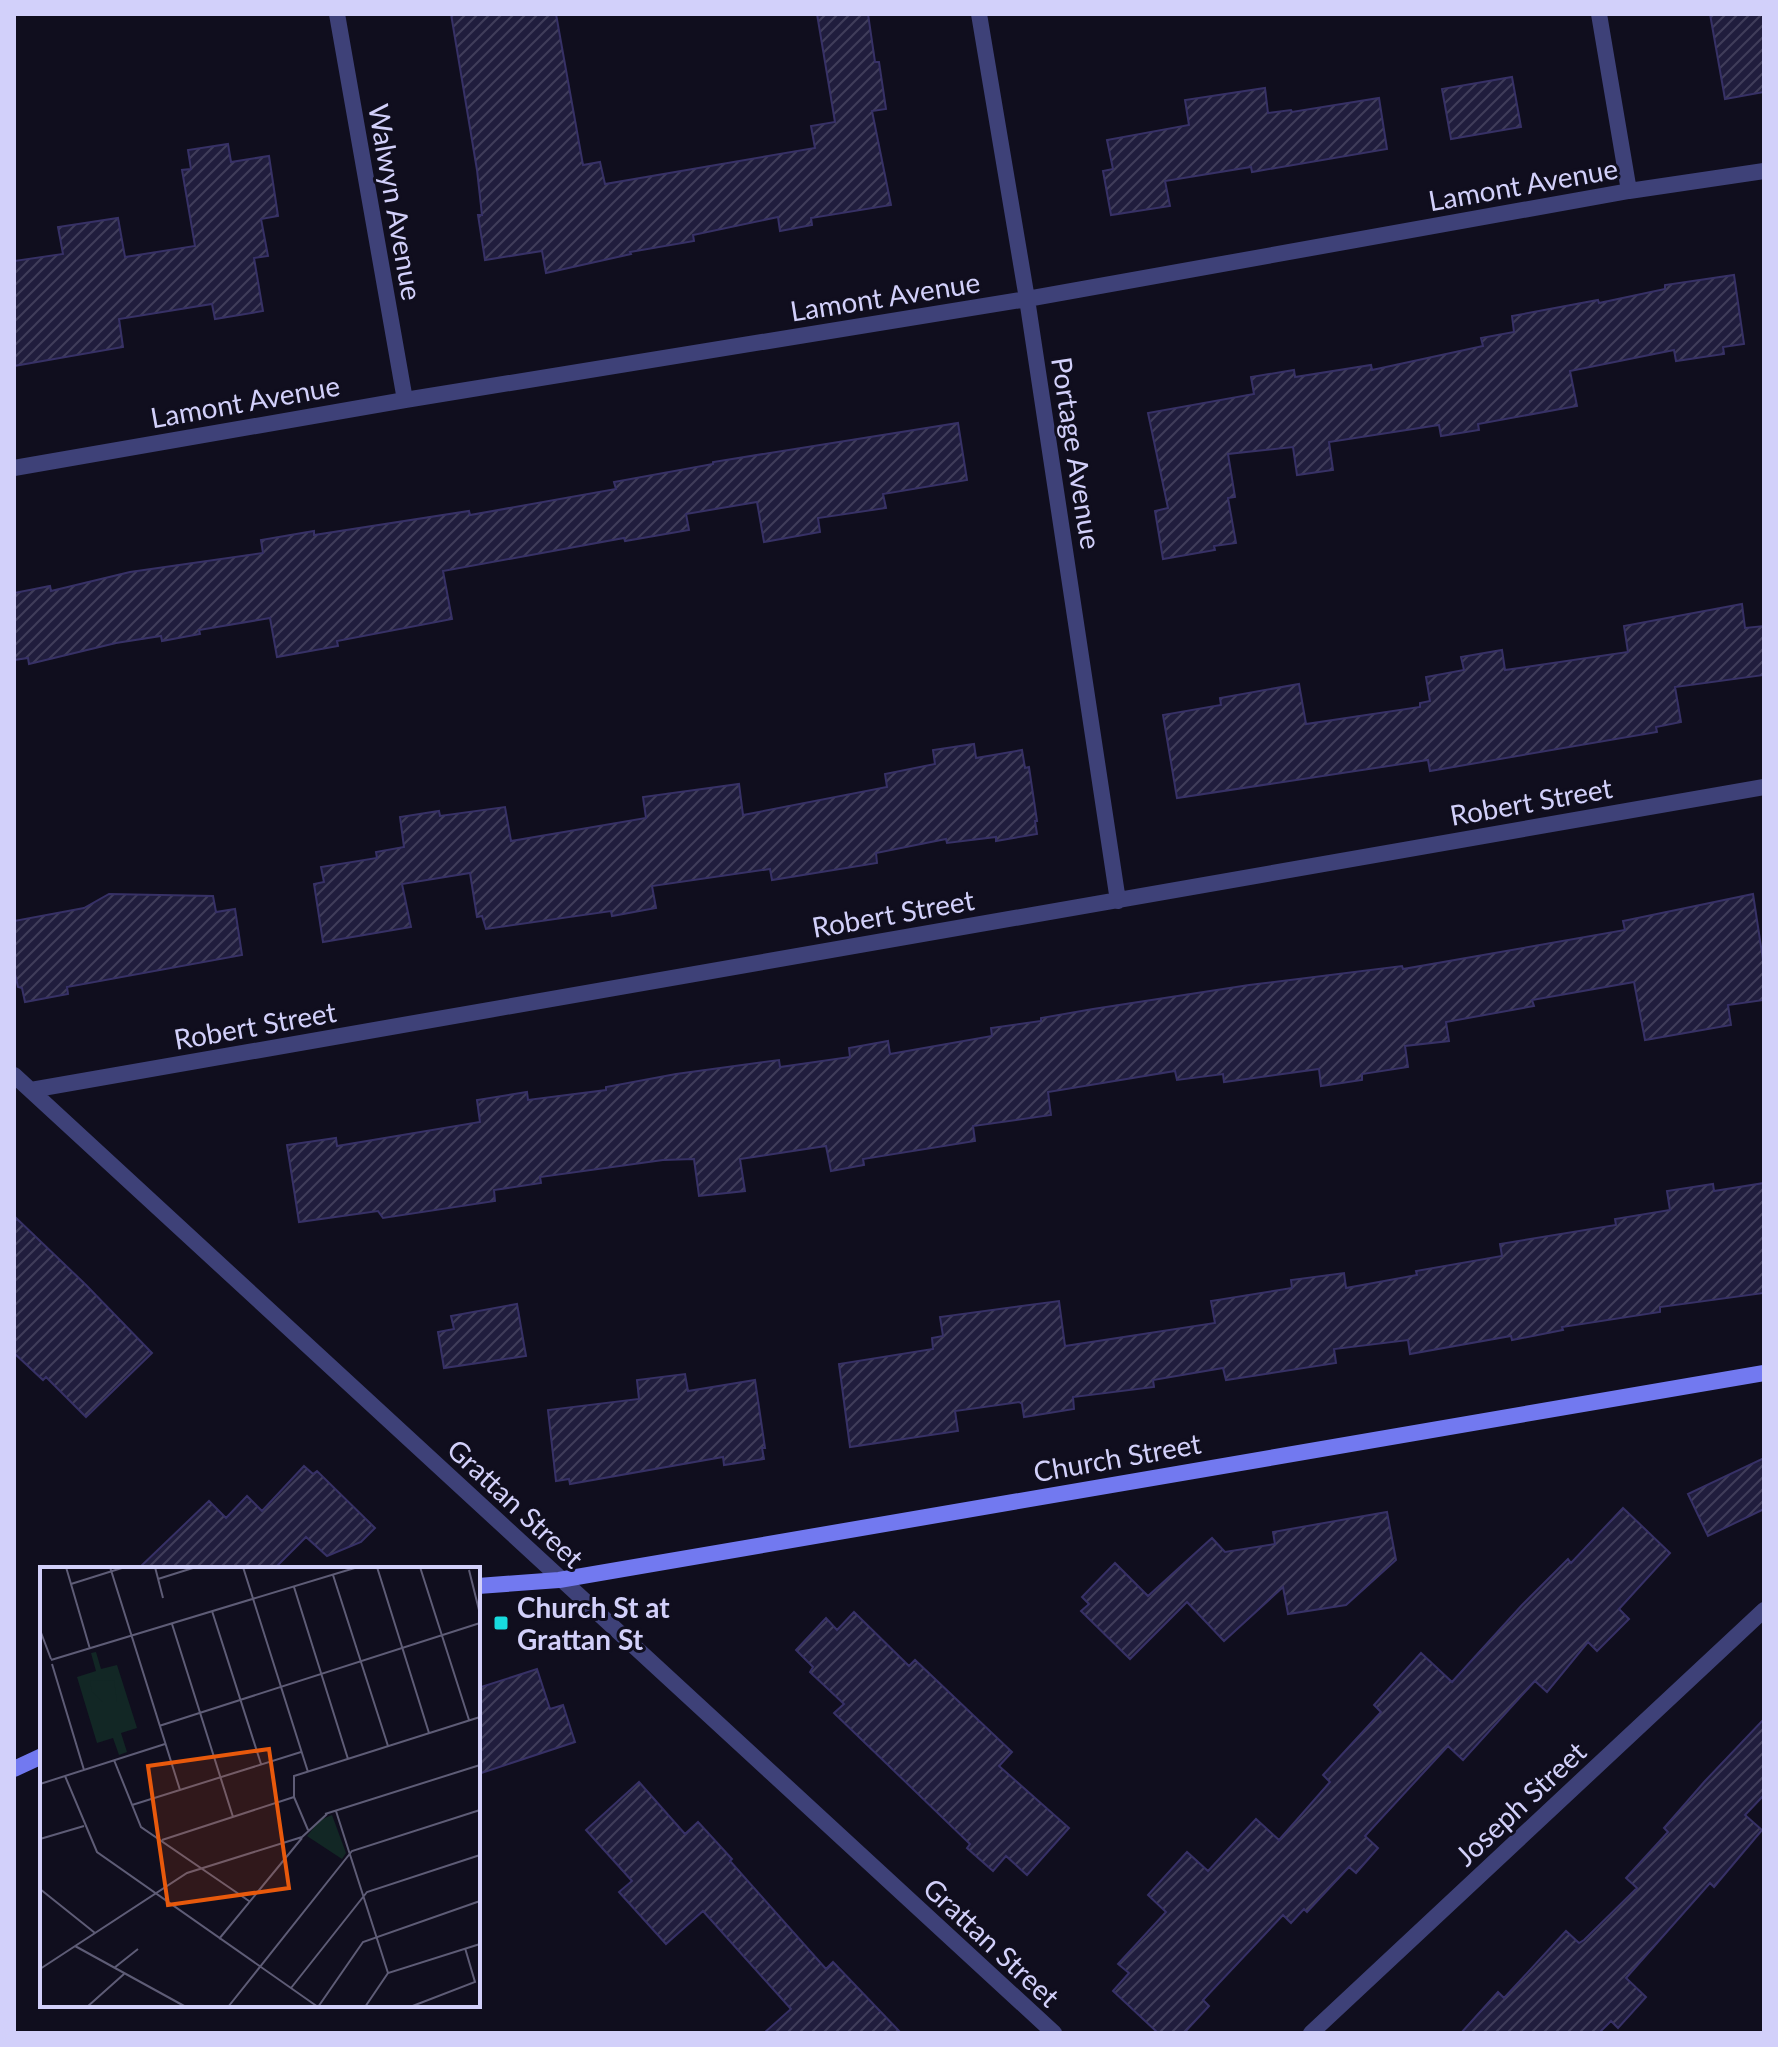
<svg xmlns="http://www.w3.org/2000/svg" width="1778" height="2047" font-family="Lato,sans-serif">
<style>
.building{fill:url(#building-hatch);stroke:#373166;stroke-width:2}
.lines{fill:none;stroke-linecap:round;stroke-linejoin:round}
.street{stroke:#3e4178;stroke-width:16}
.secondary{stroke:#7279f0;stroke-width:16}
.poi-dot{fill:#18dbde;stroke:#100e1e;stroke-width:3}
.labels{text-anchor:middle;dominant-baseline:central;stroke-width:6;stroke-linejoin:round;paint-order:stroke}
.street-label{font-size:28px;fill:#d2d0fa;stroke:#100e1e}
.poi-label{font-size:28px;font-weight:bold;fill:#d2d0fa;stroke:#100e1e;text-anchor:start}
.inset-road{fill:none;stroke:#5e5c76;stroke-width:2}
.view{fill:#e8590c;fill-opacity:0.15;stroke:#e8590c;stroke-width:4}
.inset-edge{fill:none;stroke:#d2d0fa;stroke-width:4}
</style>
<defs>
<pattern id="building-hatch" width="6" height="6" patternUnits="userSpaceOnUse" patternTransform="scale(2)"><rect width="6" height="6" fill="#201d3d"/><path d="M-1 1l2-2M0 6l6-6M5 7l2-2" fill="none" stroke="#403d5a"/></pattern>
</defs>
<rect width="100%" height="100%" fill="#100e1e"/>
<!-- building -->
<path class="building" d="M451,14H556L583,165L600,162L605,184L815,148L811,126L835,122L817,14H868L875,62H879L886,109L872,111L891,205L811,218L812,225L780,231L778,217L693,235L694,241L630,252L631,254L546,273L542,251L485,260L478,215H482L477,170Z
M1710,14H1764V92L1725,99Z
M1512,77L1521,127L1451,139L1442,89Z
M1265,88L1268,113L1291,110L1292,112L1379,98L1387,149L1252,172L1251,167L1165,181L1170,206L1111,215L1103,171L1113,169L1107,140L1189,125L1185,100Z
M228,144L231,162L269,156L278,216L261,219L268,256L254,258L263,311L215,319L212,304L119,319L123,347L14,366V261L63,254L58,227L118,218L125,257L195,246L182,170L191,169L188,150Z
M1734,275L1744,344L1723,347L1724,354L1676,361L1674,350L1570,371L1577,406L1478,424L1479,430L1441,436L1439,425L1329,442L1333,470L1297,475L1293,447L1228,454L1235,497L1228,498L1236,543L1214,546L1215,550L1163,559L1155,511L1168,508L1148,413L1254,394L1251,377L1294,370L1295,377L1371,365L1372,370L1483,346L1481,338L1514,332L1512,316L1598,300L1599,303L1665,289V285Z
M958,423L967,480L883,494L886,508L818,518L820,532L764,542L757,502L686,514L689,530L625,541L624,538L443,571L452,619L337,641L338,646L277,657L270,618L199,630L200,634L162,641L161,636L116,643L29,664L28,658L14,660V593L50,586L51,591L130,572L263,553L261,540L314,531V535L469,511L470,515L616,489L614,482L713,464V462Z
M1742,604L1745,628L1764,626V675L1675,687L1681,722L1656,727L1657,732L1430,771L1428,760L1177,798L1163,715L1221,705L1220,698L1299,684L1306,724L1420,707V703L1430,701L1426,677L1464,670L1461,657L1502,650L1505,670L1628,652L1624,626Z
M974,744L976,758L1022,750L1025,768L1029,767L1037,821H1035L1037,834L996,841V837L947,843L946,839L876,853L877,863L772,880L770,869L652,886L656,908L612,916L611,911L486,929L482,916L477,917L470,873L402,884L411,927L323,942L314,884L324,882L321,867L377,858L376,852L404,847L400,817L439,811L440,816L505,807L511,841L646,818L643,797L739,784L743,815L887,787L885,774L935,764L933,750Z
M109,894L213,896L216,912L235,909L242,955L67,987L68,994L25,1002L22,988L18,987L14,970V921L84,908Z
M1753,894L1764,966V1000L1728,1005L1731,1025L1645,1040L1634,982L1532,1000L1534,1006L1446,1022L1449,1041L1405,1046L1408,1067L1362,1074V1080L1321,1086L1319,1069L1224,1082L1223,1074L1177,1080L1175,1071L1048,1092L1051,1115L973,1126L975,1141L863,1159L864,1165L831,1171L826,1146L740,1159L745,1191L699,1196L694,1159L663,1160L540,1177L541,1183L494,1190L495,1201L383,1218L378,1211L299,1222L287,1145L336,1138L337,1146L480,1122L477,1100L527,1092L528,1100L606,1090V1087L676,1074L779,1060L780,1067L850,1057L849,1048L888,1041L890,1054L992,1036L991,1028L1041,1021V1018L1093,1009L1249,985L1402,966L1403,969L1625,930L1623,921Z
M1764,1183V1293L1660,1307V1312L1562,1327L1563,1330L1512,1340L1511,1336L1410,1354L1408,1340L1334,1349L1336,1363L1226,1380L1223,1368L1153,1380L1154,1387L1073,1397L1074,1409L1024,1417L1022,1404L1019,1402L955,1411L958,1431L850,1447L839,1364L933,1349L932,1338L943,1336L940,1317L1059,1301L1065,1346L1215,1323L1211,1301L1292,1288L1291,1280L1344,1273L1346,1288L1417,1275L1416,1271L1502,1256L1500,1244L1616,1225L1615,1219L1670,1210L1667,1191L1713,1184L1714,1191Z
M14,1216L85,1284L152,1353L86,1417L46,1377L43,1380L14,1353Z
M517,1304L526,1356L444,1368L438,1332L454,1329L451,1316Z
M685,1374L688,1391L755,1380L765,1448H762L764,1459L724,1465L723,1457L570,1484L569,1479L556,1481L548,1410L639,1399L637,1380Z
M1764,1458V1509L1708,1536L1688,1494Z
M304,1466L313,1474L317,1471L375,1528L361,1542L327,1556L306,1537L274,1569H138L209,1501L226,1518L247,1496L262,1511Z
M1623,1508L1670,1553L1619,1609L1629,1619L1597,1651L1588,1642L1547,1692L1535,1681L1463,1760L1448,1746L1365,1836L1378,1848L1356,1873L1349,1867L1307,1912L1304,1909L1291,1923L1283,1915L1203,2000L1209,2006L1184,2033H1158L1113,1991L1129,1973L1118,1964L1166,1912L1148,1895L1187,1852L1208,1871L1256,1819L1279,1840L1330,1782L1323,1775L1381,1712L1374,1705L1421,1653L1452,1682L1522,1605L1568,1559L1571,1563Z
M1387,1512L1396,1560L1346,1605L1288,1614L1283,1587L1224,1641L1187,1602L1130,1659L1081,1611L1089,1604L1082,1597L1115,1563L1148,1596L1212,1538L1225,1552L1275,1544L1273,1532Z
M854,1612L909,1666L915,1660L1012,1752L999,1766L1069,1828L1027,1875L1006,1856L993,1871L967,1848L970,1844L834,1713L844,1704L810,1672L813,1667L796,1650L826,1618L837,1630Z
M537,1669L550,1709L563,1705L575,1742L478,1774V1688Z
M1764,1719V1795L1745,1815L1762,1830L1714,1887L1710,1883L1626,1978L1646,1997L1618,2028L1611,2021L1599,2033H1461L1498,1992L1504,1998L1566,1931L1579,1943L1584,1940L1637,1888L1626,1878L1668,1832L1664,1828L1705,1781Z
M639,1782L685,1834L698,1822L732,1859L730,1861L826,1969L833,1962L901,2033H764L791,2009L703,1911L666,1944L619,1892L632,1881L586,1830Z"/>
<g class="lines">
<!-- street -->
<path class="street" d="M337,14L405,400
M979,14L1027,299L1118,901
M1599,14L1629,191
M14,468L405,400L1027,299L1629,191L1764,171
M14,1075L1054,2033
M31,1090L1764,787
M1311,2033L1764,1610"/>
<!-- secondary -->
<path class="secondary" d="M478,1586L559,1580L1764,1373
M14,1769L42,1756"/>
</g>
<!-- markers -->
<rect class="poi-dot" x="493" y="1615" width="16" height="16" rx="4"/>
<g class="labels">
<!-- street labels -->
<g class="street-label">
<text transform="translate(1523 184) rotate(-10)">Lamont Avenue</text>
<text transform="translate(396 202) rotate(80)">Walwyn Avenue</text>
<text transform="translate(885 296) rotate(-9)">Lamont Avenue</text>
<text transform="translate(245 401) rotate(-10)">Lamont Avenue</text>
<text transform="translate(1077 453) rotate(81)">Portage Avenue</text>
<text transform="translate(1531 801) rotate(-10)">Robert Street</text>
<text transform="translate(893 913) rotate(-10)">Robert Street</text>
<text transform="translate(255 1025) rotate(-10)">Robert Street</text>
<text transform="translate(1117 1457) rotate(-10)">Church Street</text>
<text transform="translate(516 1503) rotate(43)">Grattan Street</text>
<text transform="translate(1520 1803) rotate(-43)">Joseph Street</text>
<text transform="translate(992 1942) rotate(43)">Grattan Street</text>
</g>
<!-- poi labels -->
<g class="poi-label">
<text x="517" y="1607">Church St at<tspan x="517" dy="32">Grattan St</tspan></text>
</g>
</g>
<!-- overview -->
<g transform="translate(40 1567)">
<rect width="440" height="440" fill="#100e1e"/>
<path d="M56,85L61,102L77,98L97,161L81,166L87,185L79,188L73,171L57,176L37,110L56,104L51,86ZM292,248L306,286L302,292L267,269L280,253Z" fill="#122725"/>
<path d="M74,113L77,135H63L52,125L50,114Z" fill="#122725"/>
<path class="inset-road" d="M26,0L50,82M70,0L140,223M115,0L123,31M203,0L268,205M337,0L389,166M380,0L429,153M429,3L440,47M293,8L348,179M118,12L156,0M31,17L85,0M254,20L308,192M172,44L221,197M132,57L193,250M0,63L11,92M11,93L318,0M12,97L44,203M119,159L440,56M74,193L101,260L209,334M25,209L57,285L278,440M0,217L125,177M92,238L261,185M296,244L348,406M285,247L440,198M268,263L254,230V209L440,150M0,272L44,259M122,273L254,230M0,322L55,366M179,372L262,271M35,379L146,440M74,401L98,382M0,402L147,306L262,270L287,247M251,421L327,325L440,288M47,440L84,407M188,440L312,284L440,243M278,440L323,375L440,334M325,440L348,406L440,377M370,440L435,415L425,381"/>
<path class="view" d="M229,182L249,321L128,338L108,199Z"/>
<rect width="440" height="440" class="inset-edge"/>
</g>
<!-- border -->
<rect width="1778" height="2047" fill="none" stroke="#d2d0fa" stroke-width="32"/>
</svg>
